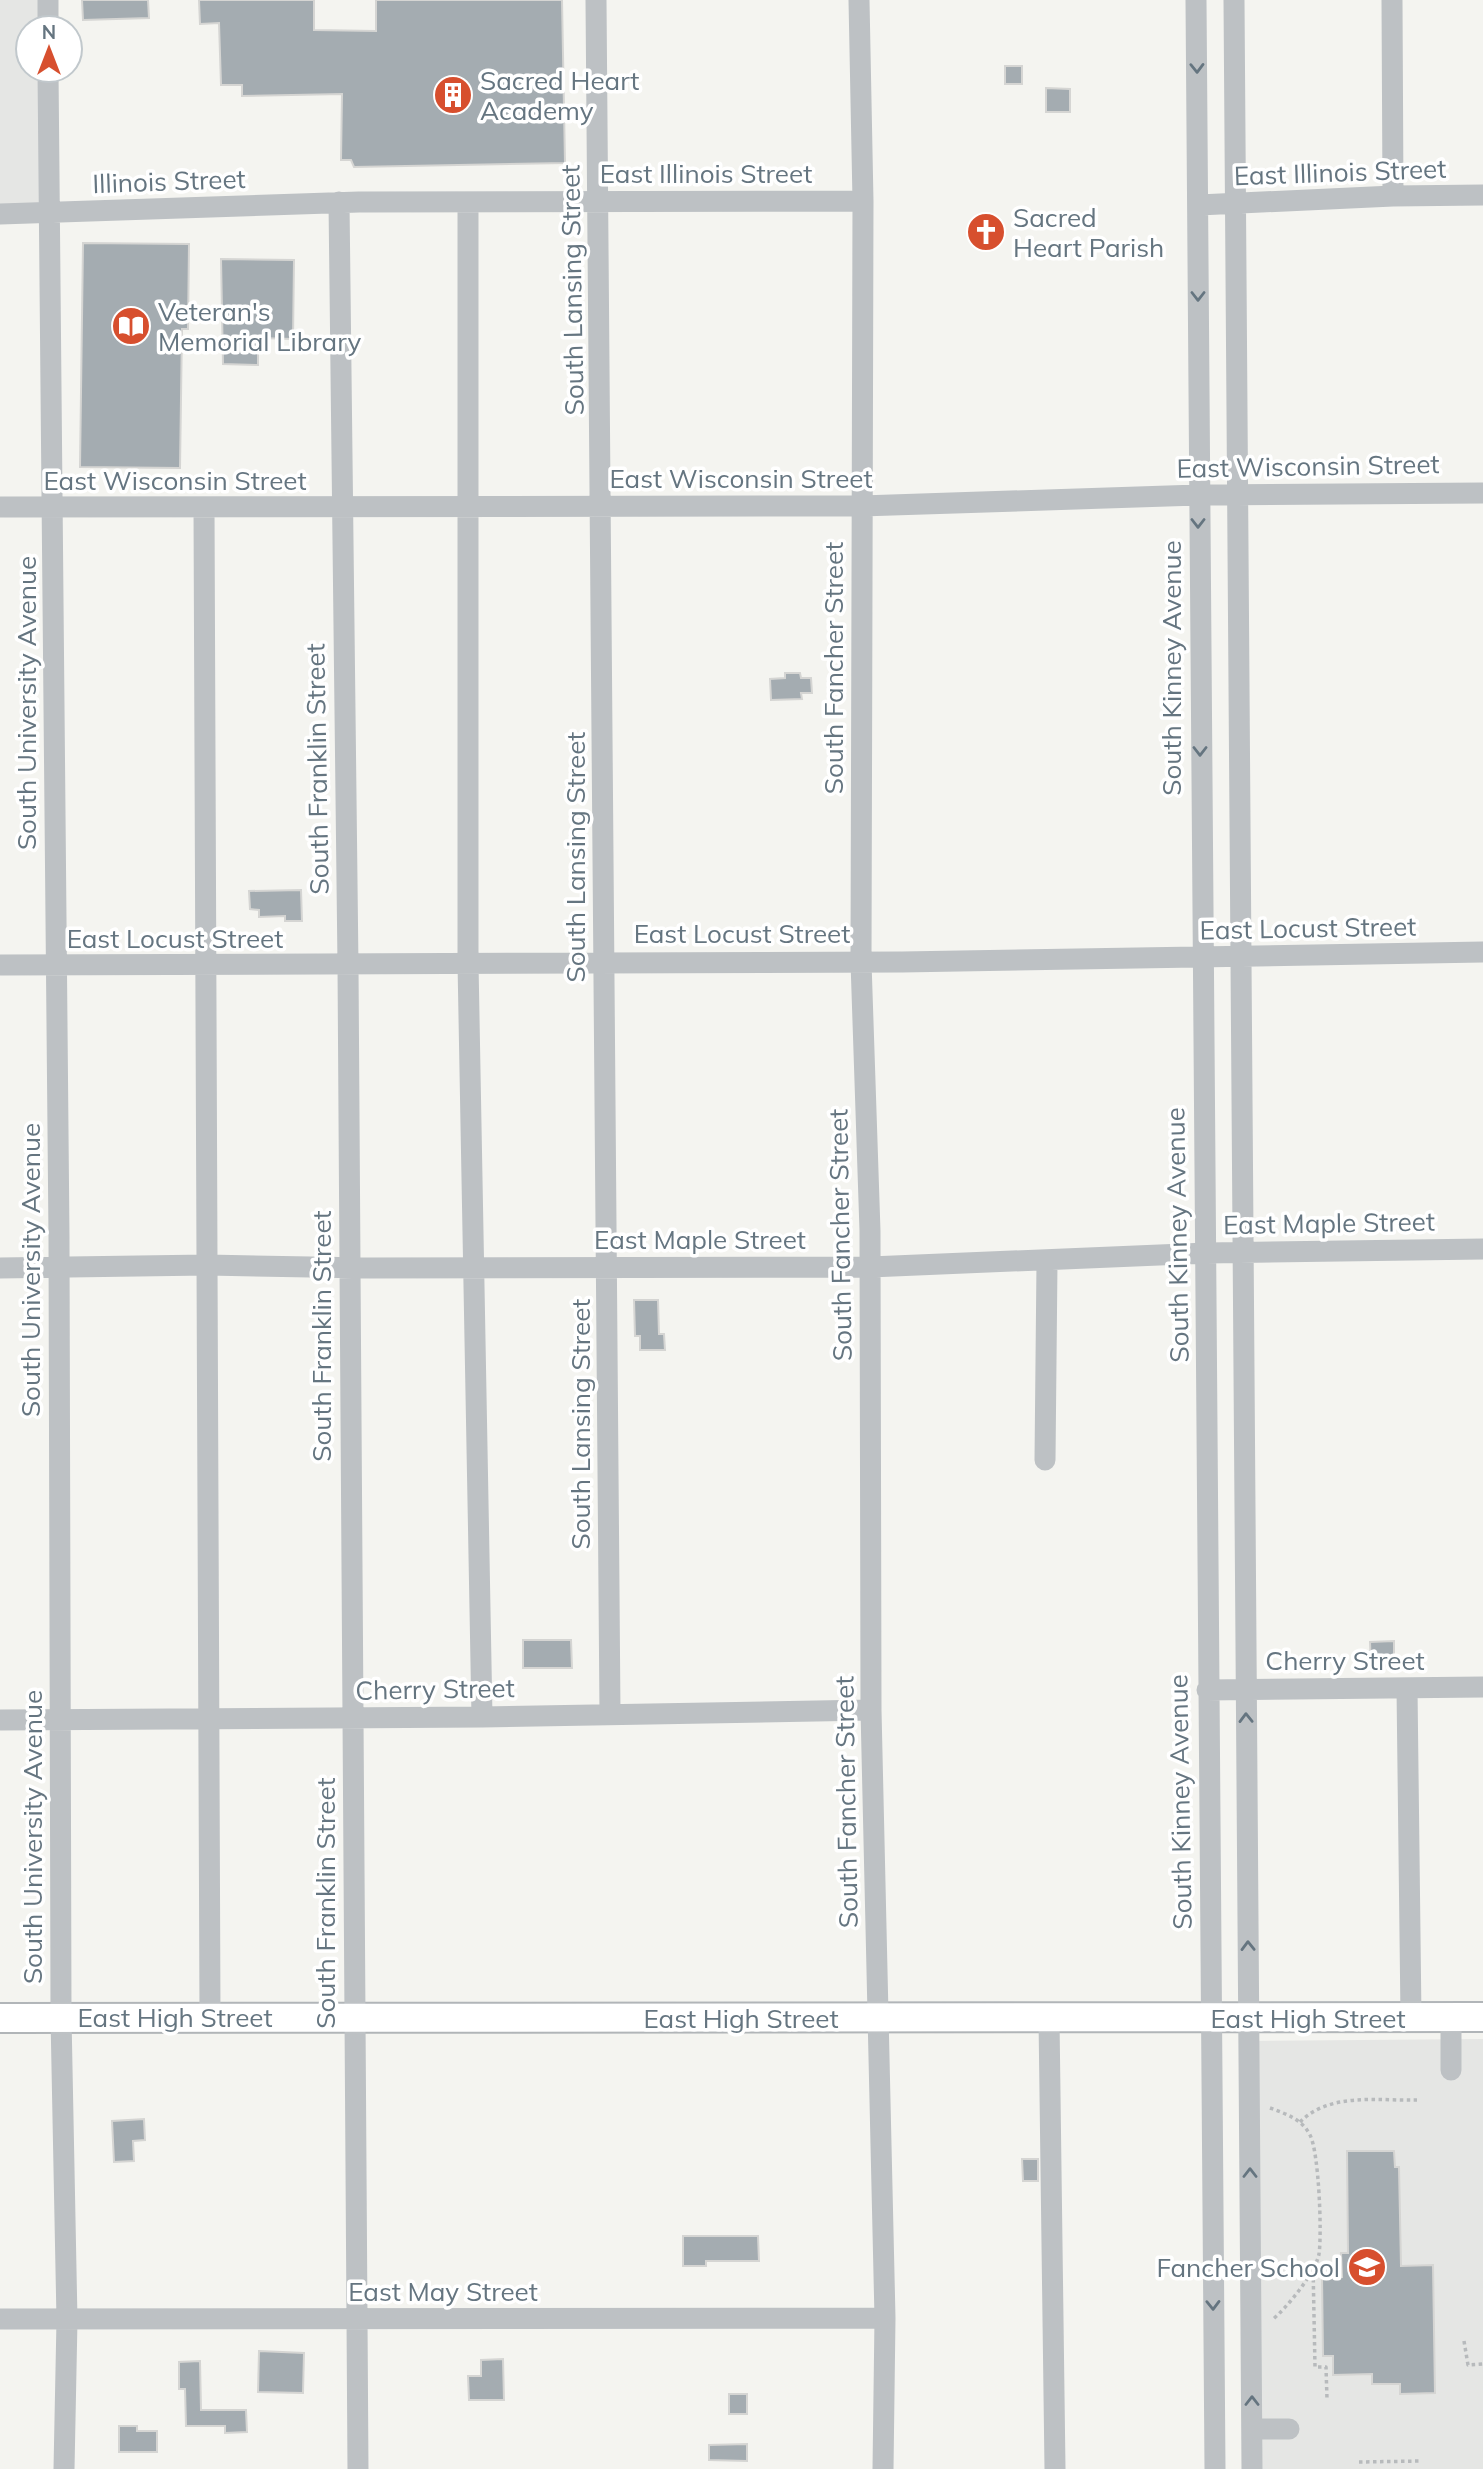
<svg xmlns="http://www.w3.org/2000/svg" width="1483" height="2469" font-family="Mulish,sans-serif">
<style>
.built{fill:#e5e6e4}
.building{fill:#a4acb1;stroke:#d5d5d3;stroke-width:2}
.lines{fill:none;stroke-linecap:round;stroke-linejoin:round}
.major-casing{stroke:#b1b5b8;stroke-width:32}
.path{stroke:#b7babc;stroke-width:3.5;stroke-dasharray:3.5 3.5;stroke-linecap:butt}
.minor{stroke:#bdc1c4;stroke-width:21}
.major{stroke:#fff;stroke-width:28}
.oneway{stroke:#657580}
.labels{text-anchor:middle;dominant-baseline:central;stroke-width:7;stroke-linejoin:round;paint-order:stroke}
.poi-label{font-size:26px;fill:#657580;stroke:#fff;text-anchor:start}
.street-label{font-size:26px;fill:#657580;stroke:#fff}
</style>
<rect width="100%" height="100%" fill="#f4f4f0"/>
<!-- built -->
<path class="built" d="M0,0H48V28H28V70H48L47,214H0Z
M1483,2039V2469H1252L1249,2041Z"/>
<!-- building -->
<path class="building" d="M82,0H148L149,18L83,20Z
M199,0H314V30L376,31V0H562L565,163L354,167L351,160H341L342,94L242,96V85H221L219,23L200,24Z
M1005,66H1022V84H1005Z
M1046,88L1070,89V112H1046Z
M83,243L189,244L188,329H182L180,468L80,467Z
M221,259L294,260L293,339L258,338V365L223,364Z
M785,673H800L801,678H811L812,693H801L802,699L771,700L770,679L785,678Z
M301,890L302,921H285V916L259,917V910L250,909L249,891Z
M634,1300H658L659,1334H664L665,1350H640V1336H635Z
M523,1640H571L572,1668H523Z
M1394,1641V1666L1371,1667L1370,1642Z
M144,2119L145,2140L133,2141L134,2161L114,2162L112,2121Z
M1347,2151H1394L1395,2167H1399L1401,2266L1433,2265L1435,2393L1400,2394V2384H1372V2374L1333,2375V2356H1323L1322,2277H1342L1341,2253H1348Z
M1022,2159H1038V2181H1023Z
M683,2236H758L759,2261H706V2266H683Z
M259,2351L304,2353L303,2393L258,2392Z
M503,2359L504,2400H469L468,2376H481V2360Z
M200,2361L201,2410H246L247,2432L225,2433V2426H186L185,2389H179V2362Z
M729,2394H747V2414H729Z
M119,2426H137V2431H157V2452H119Z
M747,2444V2461L709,2460V2445Z"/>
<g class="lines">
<defs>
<path id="major" d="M0,2018L1483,2017"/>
</defs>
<!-- major casing -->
<use href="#major" class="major-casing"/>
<!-- path -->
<path class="path" d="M1270,2108C1286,2114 1302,2119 1310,2135C1319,2152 1322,2234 1319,2254C1316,2272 1286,2309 1272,2320
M1300,2122C1330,2092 1378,2101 1417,2100
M1313,2265L1315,2367H1326L1327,2399
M1464,2341L1468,2365L1483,2364
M1359,2462L1422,2461"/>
<!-- minor -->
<path class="minor" d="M48,0V28
M596,0L610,1714
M859,0L863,201L861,962L870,1231L871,1710L885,2318L883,2469
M1196,0L1215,2469
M1234,0L1252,2469
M1392,0L1393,196
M48,70L59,1237L61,2017L67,2320L64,2469
M339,202L348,966L358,2469
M468,202V963L482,1717
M1199,205L1393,196L1483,195
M0,214L359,202L863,201
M0,507L861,506L1198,495L1483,493
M204,507L210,2016
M0,965L902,962L1483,952
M0,1268L207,1265L367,1268L870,1267L1207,1253L1483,1249
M1045,1460L1047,1262
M1407,1688L1411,2017
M1207,1690L1483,1687
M0,1720L482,1717L871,1710
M1451,2017V2070
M1049,2019L1055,2469
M0,2319L885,2318
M1252,2429H1289"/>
<!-- major -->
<use href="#major" class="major"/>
</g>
<!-- one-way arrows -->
<defs><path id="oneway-chevron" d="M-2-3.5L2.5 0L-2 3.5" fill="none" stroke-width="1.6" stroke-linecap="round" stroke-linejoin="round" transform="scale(1.75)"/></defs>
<g class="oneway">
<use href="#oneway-chevron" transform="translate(1197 68) rotate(89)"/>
<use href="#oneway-chevron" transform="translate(1198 296) rotate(90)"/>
<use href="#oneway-chevron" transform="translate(1198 523) rotate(90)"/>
<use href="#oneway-chevron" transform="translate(1200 751) rotate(90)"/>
<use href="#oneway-chevron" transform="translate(1246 1718) rotate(-91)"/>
<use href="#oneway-chevron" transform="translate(1248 1946) rotate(-91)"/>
<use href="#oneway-chevron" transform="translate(1250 2173) rotate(-90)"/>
<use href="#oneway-chevron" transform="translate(1213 2305) rotate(89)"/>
<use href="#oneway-chevron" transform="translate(1252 2401) rotate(-90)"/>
</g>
<!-- icons -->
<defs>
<symbol id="building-disc" viewBox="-11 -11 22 22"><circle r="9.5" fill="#d74f2e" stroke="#fff"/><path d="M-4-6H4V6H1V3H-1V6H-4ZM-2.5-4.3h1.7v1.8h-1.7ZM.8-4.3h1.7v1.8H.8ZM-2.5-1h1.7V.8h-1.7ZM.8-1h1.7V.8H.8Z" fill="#fff"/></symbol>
<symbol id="church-disc" viewBox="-11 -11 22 22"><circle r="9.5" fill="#d74f2e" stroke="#fff"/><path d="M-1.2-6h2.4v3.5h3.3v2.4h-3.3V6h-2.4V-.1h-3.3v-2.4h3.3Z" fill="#fff"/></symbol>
<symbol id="library-disc" viewBox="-11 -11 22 22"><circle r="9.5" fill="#d74f2e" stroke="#fff"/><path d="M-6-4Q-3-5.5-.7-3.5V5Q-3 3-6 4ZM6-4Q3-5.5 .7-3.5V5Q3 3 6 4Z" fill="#fff"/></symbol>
<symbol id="school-disc" viewBox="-11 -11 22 22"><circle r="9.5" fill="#d74f2e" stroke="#fff"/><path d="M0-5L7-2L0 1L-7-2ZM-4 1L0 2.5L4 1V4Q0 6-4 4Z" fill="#fff"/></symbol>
</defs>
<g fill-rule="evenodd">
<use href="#building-disc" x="431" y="73" width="44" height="44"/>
<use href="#church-disc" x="964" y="210" width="44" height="44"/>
<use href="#library-disc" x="109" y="304" width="44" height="44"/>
<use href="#school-disc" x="1345" y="2245" width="44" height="44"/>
</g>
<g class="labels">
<!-- poi labels -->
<g class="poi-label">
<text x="480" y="80">Sacred Heart<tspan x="480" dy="30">Academy</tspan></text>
<text x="1013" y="217">Sacred<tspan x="1013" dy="30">Heart Parish</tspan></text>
<text x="158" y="311">Veteran's<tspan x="158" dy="30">Memorial Library</tspan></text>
<text x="1340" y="2267" text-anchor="end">Fancher School</text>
</g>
<!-- street labels -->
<g class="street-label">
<text transform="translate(1340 172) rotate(-2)">East Illinois Street</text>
<text x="706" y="173">East Illinois Street</text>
<text transform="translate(169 181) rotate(-2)">Illinois Street</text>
<text transform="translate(572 290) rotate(-91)">South Lansing Street</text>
<text transform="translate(1308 466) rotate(-1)">East Wisconsin Street</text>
<text x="741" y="478">East Wisconsin Street</text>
<text x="175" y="480">East Wisconsin Street</text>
<text transform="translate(833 668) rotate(-90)">South Fancher Street</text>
<text transform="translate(1171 668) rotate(-90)">South Kinney Avenue</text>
<text transform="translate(26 703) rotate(-90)">South University Avenue</text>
<text transform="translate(317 769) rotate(-91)">South Franklin Street</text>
<text transform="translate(575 857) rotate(-90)">South Lansing Street</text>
<text transform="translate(1308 928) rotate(-1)">East Locust Street</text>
<text x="742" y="933">East Locust Street</text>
<text x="175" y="938">East Locust Street</text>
<text transform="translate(1329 1223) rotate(-1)">East Maple Street</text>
<text transform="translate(840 1235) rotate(-91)">South Fancher Street</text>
<text transform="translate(1177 1235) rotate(-91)">South Kinney Avenue</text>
<text x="700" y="1239">East Maple Street</text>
<text transform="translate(30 1270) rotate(-90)">South University Avenue</text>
<text transform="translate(321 1336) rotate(-90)">South Franklin Street</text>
<text transform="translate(580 1424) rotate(-90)">South Lansing Street</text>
<text x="1345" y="1660">Cherry Street</text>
<text transform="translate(435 1689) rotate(-1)">Cherry Street</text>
<text transform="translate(846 1802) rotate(-91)">South Fancher Street</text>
<text transform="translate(1180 1802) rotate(-91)">South Kinney Avenue</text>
<text transform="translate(32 1837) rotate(-90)">South University Avenue</text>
<text transform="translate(325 1903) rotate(-90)">South Franklin Street</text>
<text x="175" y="2017">East High Street</text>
<text x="741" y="2018">East High Street</text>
<text x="1308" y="2018">East High Street</text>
<text x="443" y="2291">East May Street</text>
</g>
</g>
<!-- north arrow -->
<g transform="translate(49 49)"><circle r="33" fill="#ffffff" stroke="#c1c8cc" stroke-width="2"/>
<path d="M0-5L12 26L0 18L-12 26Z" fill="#d74f2e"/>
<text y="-10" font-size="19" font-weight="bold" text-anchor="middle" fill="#657580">N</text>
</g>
</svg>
